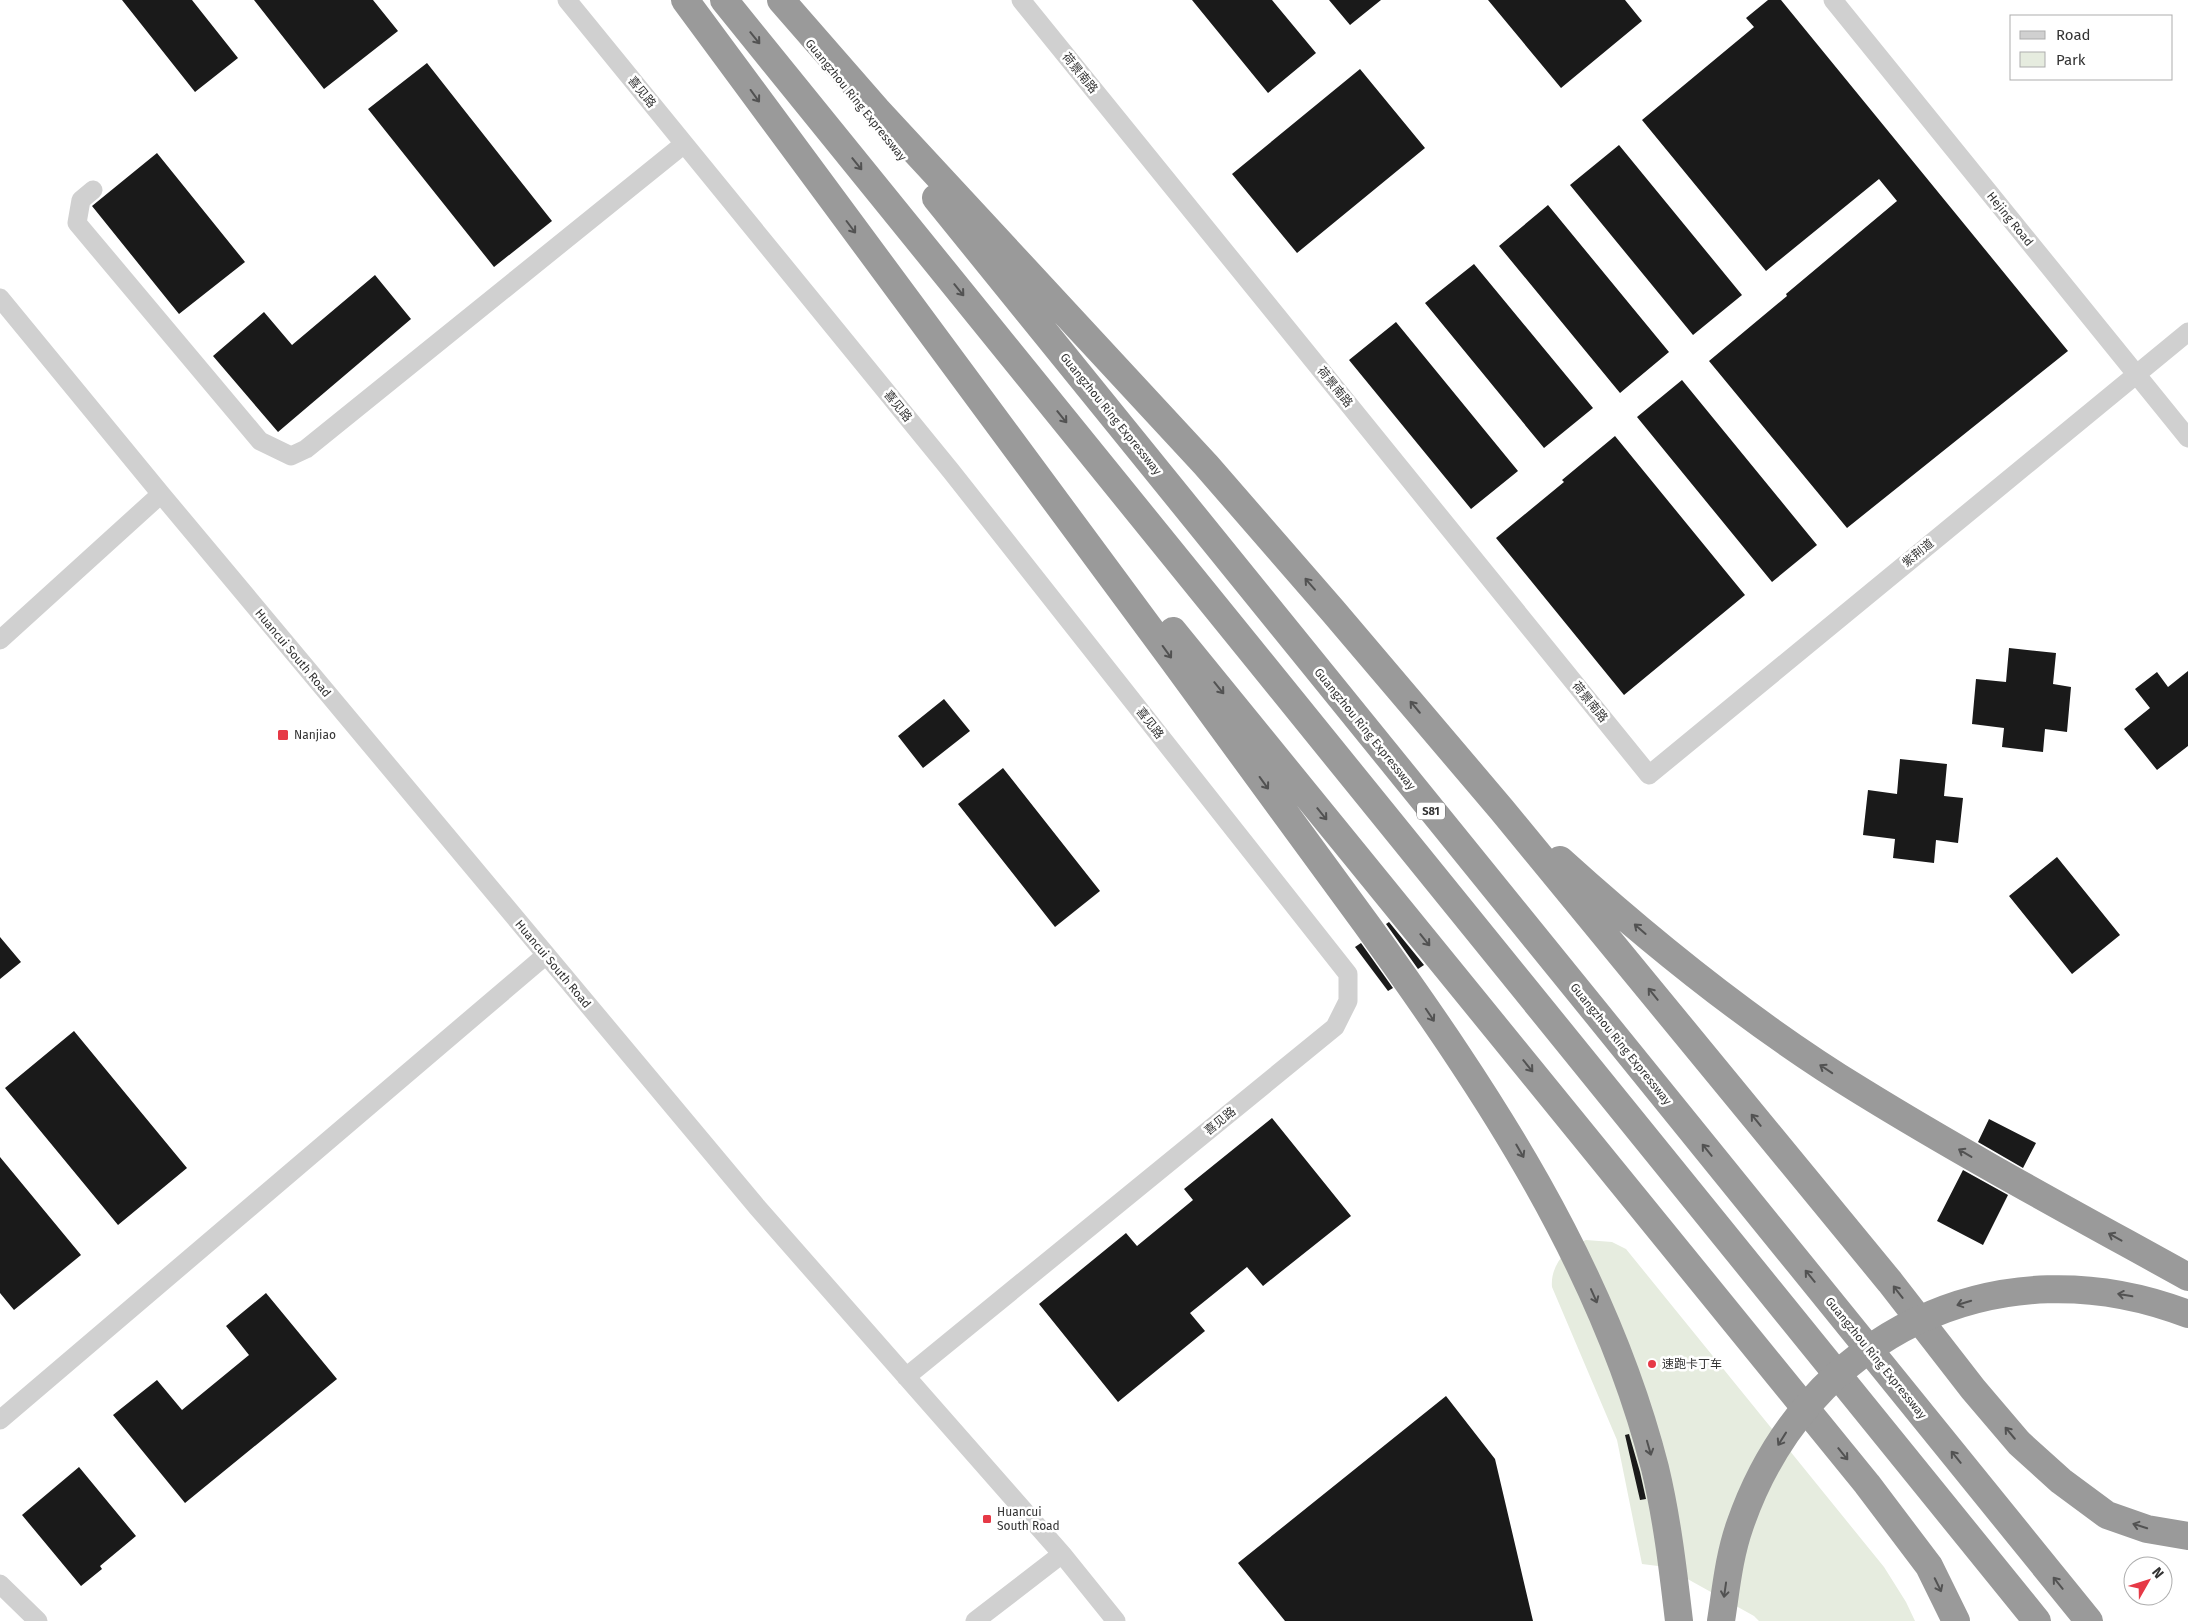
<svg xmlns="http://www.w3.org/2000/svg" width="2188" height="1621" font-family="'Fira Sans','Noto Sans SC',sans-serif">
<style>
.green{fill:#e6ecdf}
.building{fill:#1a1a1a}
.lines{fill:none;stroke-linecap:round;stroke-linejoin:round}
.minor{stroke:#d0d0d0;stroke-width:19}
.highway{stroke:#9a9a9a;stroke-width:28}
.highway-bridge{stroke:#9a9a9a;stroke-width:28}
.oneway{stroke:#525252}
.poi-dot{fill:#e63946;stroke:#fff;stroke-width:2}
.labels{text-anchor:middle;dominant-baseline:central;stroke-width:5;stroke-linejoin:round;paint-order:stroke}
.shield{fill:#fff;stroke:#707070;stroke-width:1}
.shield-label{font-size:11px;font-weight:bold;fill:#333}
.street-label{font-size:12px;fill:#333;stroke:#fff}
.poi-label{font-size:12px;fill:#333;stroke:#fff;text-anchor:start}
</style>
<rect width="100%" height="100%" fill="#fff"/>
<!-- green -->
<path class="green" d="M1586,1240L1612,1242L1626,1249L1884,1567L1906,1602L1915,1621H1759L1754,1616L1666,1567L1642,1564L1617,1440L1552,1287C1550,1266 1566,1247 1586,1240Z"/>
<!-- building -->
<path class="building" d="M122,0H192L238,58L195,92Z
M254,0H373L398,31L324,89Z
M1192,0H1272L1316,53L1268,93Z
M1329,0H1381L1350,25Z
M1488,0H1625L1642,21L1561,88Z
M1768,0H1781L2068,351L1847,528L1709,361L1787,296L1786,294L1897,201L1879,179L1766,271L1642,120L1754,27L1746,18Z
M427,63L552,221L494,267L368,109Z
M1360,69L1425,148L1297,253L1232,174Z
M1619,145L1742,295L1693,335L1570,185Z
M157,153L245,262L179,314L92,206Z
M1548,205L1669,352L1620,393L1499,246Z
M1474,264L1593,408L1544,448L1425,303Z
M375,275L411,319L278,432L213,356L264,312L292,345Z
M1396,322L1518,471L1471,509L1349,360Z
M1682,380L1817,545L1772,582L1637,417Z
M1615,436L1745,595L1624,695L1496,538L1564,482L1562,480Z
M2009,648L2056,653L2053,684L2071,687L2067,732L2045,729L2043,752L2002,747L2004,728L1972,724L1976,679L2006,682Z
M2188,671V746L2157,770L2124,729L2150,708L2135,689L2157,672L2168,687Z
M944,699L970,731L923,768L898,736Z
M1900,759L1947,764L1944,796L1963,798L1958,843L1936,840L1934,863L1893,858L1895,839L1863,835L1868,790L1897,794Z
M1003,768L1100,891L1055,927L958,804Z
M2057,857L2120,935L2072,974L2009,896Z
M1389,922L1424,965L1418,969L1386,924Z
M0,937L21,962L0,979Z
M1361,943L1393,988L1388,991L1355,947Z
M74,1031L187,1168L118,1225L5,1088Z
M1272,1118L1351,1216L1263,1286L1247,1267L1190,1313L1205,1331L1118,1402L1039,1304L1126,1233L1137,1246L1193,1200L1184,1189Z
M1989,1119L2036,1143L2023,1168L1978,1142Z
M0,1157L81,1255L14,1310L0,1293Z
M1963,1170L2008,1195L1983,1245L1937,1221Z
M266,1293L337,1379L185,1503L113,1415L157,1380L182,1410L249,1355L226,1326Z
M1446,1396L1495,1459L1533,1621H1285L1238,1563Z
M1629,1434L1640,1472L1646,1499L1640,1500L1625,1435Z
M79,1467L136,1536L100,1566L102,1569L81,1586L22,1515Z"/>
<g class="lines">
<!-- minor -->
<path class="minor" d="M567,0L951,471L1348,974V1001L1335,1027L906,1377
M1021,0L1649,775L2188,332
M1833,0L2188,438
M93,190L81,200L77,223L260,441L291,456L306,449L684,144
M0,298L161,494L757,1207L1062,1554L1116,1621
M0,640L161,494
M0,1420L546,955
M0,1584L38,1621
M975,1621L1062,1554"/>
<!-- highway -->
<path class="highway" d="M685,0C846,221 1010,440 1173,660C1238,749 1303,837 1367,925C1488,1093 1603,1265 1655,1468C1667,1518 1673,1570 1679,1621
M724,0L2037,1621
M781,0L877,110L1206,465L1333,611L1502,810L1890,1282L1973,1389L2019,1443L2061,1481L2107,1515L2147,1529L2188,1536
M936,198L2089,1621
M1173,631L1867,1484L1929,1566L1956,1621
M1560,860C1654,945 1753,1025 1861,1091C1968,1157 2078,1216 2188,1277"/>
<!-- highway-bridge -->
<path class="highway-bridge" d="M1721,1621C1726,1589 1729,1556 1740,1525C1806,1334 1999,1241 2188,1314"/>
</g>
<!-- one-way arrows -->
<defs><path id="oneway-shaft" d="M-6 0H5M1.5-3L5.5 0L1.5 3" fill="none" stroke-width="1.6" stroke-linecap="round" stroke-linejoin="round" transform="scale(1.25)"/></defs>
<g class="oneway">
<use href="#oneway-shaft" transform="translate(755 38) rotate(51)"/>
<use href="#oneway-shaft" transform="translate(755 96) rotate(54)"/>
<use href="#oneway-shaft" transform="translate(857 164) rotate(51)"/>
<use href="#oneway-shaft" transform="translate(851 227) rotate(53)"/>
<use href="#oneway-shaft" transform="translate(959 290) rotate(51)"/>
<use href="#oneway-shaft" transform="translate(1062 417) rotate(51)"/>
<use href="#oneway-shaft" transform="translate(1310 584) rotate(-131)"/>
<use href="#oneway-shaft" transform="translate(1167 652) rotate(54)"/>
<use href="#oneway-shaft" transform="translate(1219 688) rotate(51)"/>
<use href="#oneway-shaft" transform="translate(1415 707) rotate(-130)"/>
<use href="#oneway-shaft" transform="translate(1264 783) rotate(54)"/>
<use href="#oneway-shaft" transform="translate(1322 814) rotate(51)"/>
<use href="#oneway-shaft" transform="translate(1640 929) rotate(-139)"/>
<use href="#oneway-shaft" transform="translate(1425 940) rotate(51)"/>
<use href="#oneway-shaft" transform="translate(1653 994) rotate(-129)"/>
<use href="#oneway-shaft" transform="translate(1430 1015) rotate(56)"/>
<use href="#oneway-shaft" transform="translate(1528 1066) rotate(51)"/>
<use href="#oneway-shaft" transform="translate(1826 1069) rotate(-146)"/>
<use href="#oneway-shaft" transform="translate(1756 1120) rotate(-129)"/>
<use href="#oneway-shaft" transform="translate(1707 1150) rotate(-129)"/>
<use href="#oneway-shaft" transform="translate(1520 1151) rotate(60)"/>
<use href="#oneway-shaft" transform="translate(1965 1153) rotate(-149)"/>
<use href="#oneway-shaft" transform="translate(2115 1237) rotate(-151)"/>
<use href="#oneway-shaft" transform="translate(1810 1276) rotate(-129)"/>
<use href="#oneway-shaft" transform="translate(1898 1292) rotate(-128)"/>
<use href="#oneway-shaft" transform="translate(2125 1295) rotate(-170)"/>
<use href="#oneway-shaft" transform="translate(1594 1296) rotate(66)"/>
<use href="#oneway-shaft" transform="translate(1964 1303) rotate(163)"/>
<use href="#oneway-shaft" transform="translate(2010 1433) rotate(-130)"/>
<use href="#oneway-shaft" transform="translate(1782 1439) rotate(122)"/>
<use href="#oneway-shaft" transform="translate(1649 1448) rotate(74)"/>
<use href="#oneway-shaft" transform="translate(1843 1454) rotate(51)"/>
<use href="#oneway-shaft" transform="translate(1956 1457) rotate(-129)"/>
<use href="#oneway-shaft" transform="translate(2140 1526) rotate(-162)"/>
<use href="#oneway-shaft" transform="translate(2058 1583) rotate(-129)"/>
<use href="#oneway-shaft" transform="translate(1938 1585) rotate(64)"/>
<use href="#oneway-shaft" transform="translate(1725 1590) rotate(98)"/>
</g>
<!-- markers -->
<g class="poi-dot">
<rect x="277" y="729" width="12" height="12" rx="2.5"/>
<circle cx="1652" cy="1364" r="5"/>
<rect x="982" y="1514" width="10" height="10" rx="2.5"/>
</g>
<g class="labels">
<!-- shield labels -->
<rect class="shield" x="1417" y="802.5" width="28" height="17" rx="4"/>
<g class="shield-label">
<text x="1431" y="811">S81</text>
</g>
<!-- street labels -->
<g class="street-label">
<text transform="translate(1080 73) rotate(51)">荷景南路</text>
<text transform="translate(642 92) rotate(51)">喜见路</text>
<text transform="translate(856 100) rotate(51)">Guangzhou Ring Expressway</text>
<text transform="translate(2010 219) rotate(51)">Hejing Road</text>
<text transform="translate(1335 387) rotate(51)">荷景南路</text>
<text transform="translate(898 406) rotate(51)">喜见路</text>
<text transform="translate(1111 414) rotate(51)">Guangzhou Ring Expressway</text>
<text transform="translate(1918 553) rotate(-39)">紫荆道</text>
<text transform="translate(293 653) rotate(50)">Huancui South Road</text>
<text transform="translate(1590 702) rotate(51)">荷景南路</text>
<text transform="translate(1150 723) rotate(52)">喜见路</text>
<text transform="translate(1365 729) rotate(51)">Guangzhou Ring Expressway</text>
<text transform="translate(553 964) rotate(50)">Huancui South Road</text>
<text transform="translate(1621 1044) rotate(51)">Guangzhou Ring Expressway</text>
<text transform="translate(1220 1121) rotate(-39)">喜见路</text>
<text transform="translate(1876 1358) rotate(51)">Guangzhou Ring Expressway</text>
</g>
<!-- poi labels -->
<g class="poi-label">
<text x="294" y="735">Nanjiao</text>
<text x="1662" y="1364">速跑卡丁车</text>
<text x="997" y="1512">Huancui<tspan x="997" dy="14">South Road</tspan></text>
</g>
</g>
<!-- legend -->
<rect x="2010" y="15" width="162" height="65" fill="#ffffff" stroke="#adadad"/>
<rect x="2020" y="31" width="25" height="8" fill="#d0d0d0" stroke="#adadad"/>
<text x="2056" y="40" font-size="15" fill="#333333">Road</text>
<rect x="2020" y="52" width="25" height="15" fill="#e6ecdf" stroke="#adadad"/>
<text x="2056" y="65" font-size="15" fill="#333333">Park</text>
<!-- north arrow -->
<g transform="translate(2148 1581) rotate(51)"><circle r="24" fill="#ffffff" stroke="#adadad"/>
<path d="M0-4L9 19L0 12L-9 19Z" fill="#e63946"/>
<text y="-8" font-size="14" font-weight="bold" text-anchor="middle" fill="#333333">N</text>
</g>
</svg>
